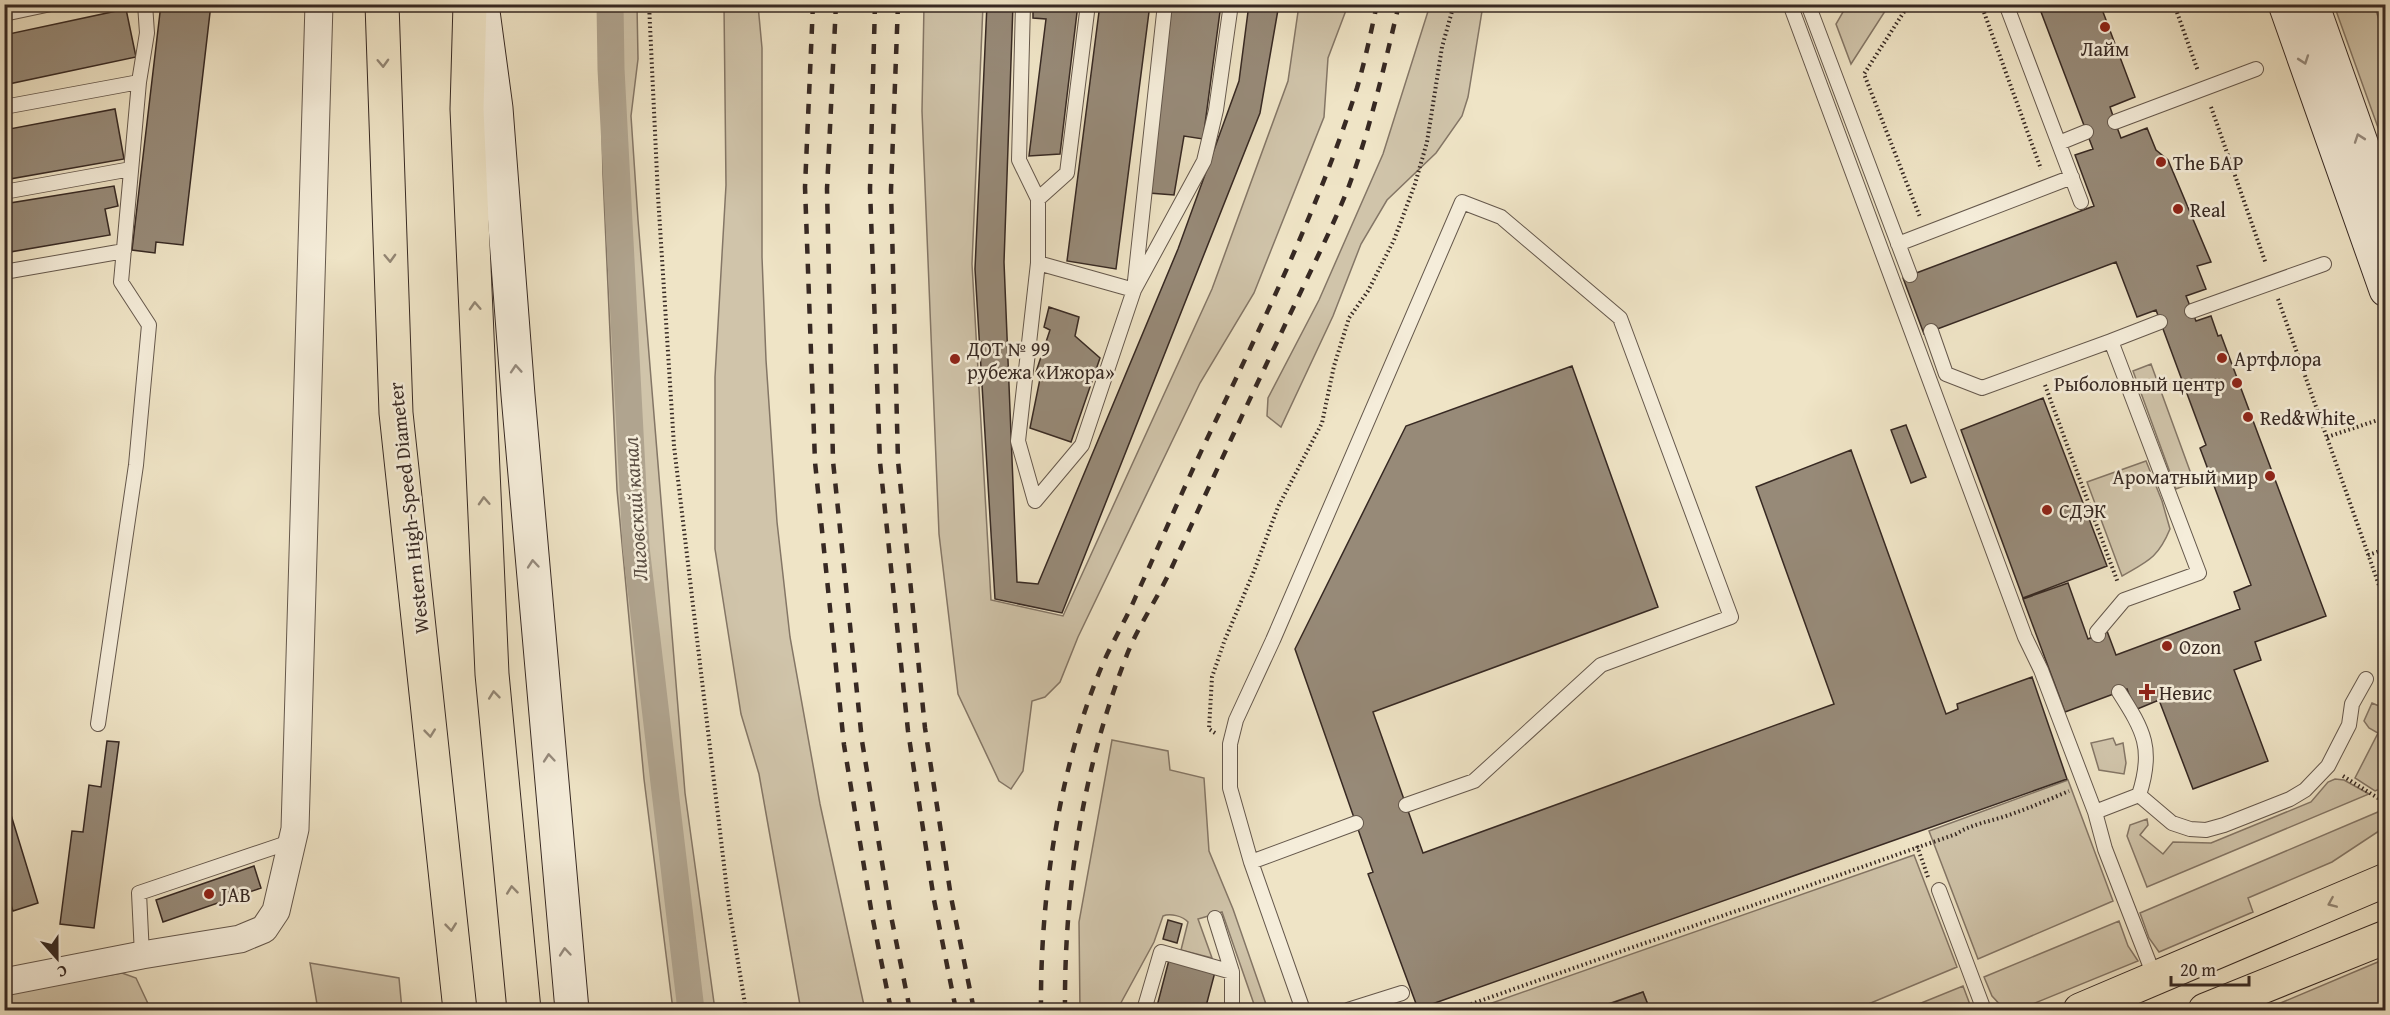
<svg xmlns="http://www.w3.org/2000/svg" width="2390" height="1015" font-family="'Gentium Book Plus',serif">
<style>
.green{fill:#d0c4aa;stroke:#847666;stroke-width:1.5}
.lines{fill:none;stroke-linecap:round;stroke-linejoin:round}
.canal{stroke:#b0a48f;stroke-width:27}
.building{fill:#978a78;stroke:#372923;stroke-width:1.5}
.service-casing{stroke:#65584c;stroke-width:16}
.minor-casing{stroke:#65584c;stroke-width:29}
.secondary-casing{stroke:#372923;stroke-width:35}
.primary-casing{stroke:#372923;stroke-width:35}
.motorway-casing{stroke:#372923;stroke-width:35}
.path{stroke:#372923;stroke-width:4;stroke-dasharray:1.5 3;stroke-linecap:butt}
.service{stroke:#f5edda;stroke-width:14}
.minor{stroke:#f5edda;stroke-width:27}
.secondary{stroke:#f5edda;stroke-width:33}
.primary{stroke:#efe4c6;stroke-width:33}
.motorway{stroke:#efe4c6;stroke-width:33}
.rail{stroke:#372923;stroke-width:4.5;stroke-dasharray:10 10;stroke-linecap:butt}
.oneway{stroke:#968b7e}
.oneway2{stroke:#938674}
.poi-dot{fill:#8f2418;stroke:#f5edda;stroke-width:2}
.labels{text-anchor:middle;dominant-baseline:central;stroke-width:5;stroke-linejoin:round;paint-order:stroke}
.poi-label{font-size:20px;fill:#372923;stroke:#f5edda;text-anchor:start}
.street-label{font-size:20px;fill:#372923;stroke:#f5edda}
.water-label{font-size:21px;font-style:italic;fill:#5b4e43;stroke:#f5edda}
</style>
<rect width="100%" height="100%" fill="#efe4c6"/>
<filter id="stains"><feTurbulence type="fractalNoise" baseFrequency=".00333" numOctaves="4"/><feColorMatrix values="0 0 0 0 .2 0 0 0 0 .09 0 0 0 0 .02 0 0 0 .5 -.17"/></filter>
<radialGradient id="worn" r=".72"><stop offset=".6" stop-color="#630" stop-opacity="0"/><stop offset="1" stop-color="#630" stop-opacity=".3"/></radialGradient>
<!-- green -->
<path class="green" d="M599,5H637L638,59L631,116L638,220L685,793L715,1010H673L644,779L617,490L603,175Z
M724,5H758L762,48V257L766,360L777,522L790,637L820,804L865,1010H803L800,1005L759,774L741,714L715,549V377L726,185Z
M924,5H983L972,264L991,600L1063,616L1212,289L1288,81L1299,5H1348L1328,58L1324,117L1254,293L1200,383L1078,637L1060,682L1045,697L1032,701L1023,771L1011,789L999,781L958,694L939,534L922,111Z
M1430,5H1483L1468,97L1462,116L1436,153L1387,200L1361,244L1333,316L1281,427L1267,416L1268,398L1319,300L1383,154Z
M1847,5H1889L1851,64L1836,24Z
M2334,5H2374L2385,37V147Z
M2151,364L2194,482L2176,489L2133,371Z
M2146,461L2162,501L2170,529C2158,558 2148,561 2122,576L2087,482Z
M2372,703L2386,709L2385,787L2375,791L2355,778L2378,733L2369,728L2364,721Z
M2113,738L2116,745L2123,743L2126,763L2124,774L2099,770L2091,743Z
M1112,740L1168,751L1170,770L1204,778L1209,851L1233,909L1268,1010H1256L1222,912L1198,919L1212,958L1181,950L1188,922C1183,916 1170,913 1163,916L1154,942L1117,1010H1080L1079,922Z
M2335,779L2344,780L2369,794L2147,887L2127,836L2130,825L2147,819L2148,825L2140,835L2163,854L2173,842L2211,843L2311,802L2328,782Z
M2068,780L2113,901L1978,959L1929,831Z
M2385,809V827L2332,862L2248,898L2253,912L2159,952L2149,938L2140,913Z
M1914,855L1957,967L1854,1010H1650L1643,992L1590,1010H1472Z
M2119,921L2128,946L2138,961L2018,1010H2005L1992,996L1984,977Z
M2385,959V1010H2264Z
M310,963L399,978L402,1010H318Z
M122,973L136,978L151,1010H5V993Z
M1963,986L1972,1010H1904Z"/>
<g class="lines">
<!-- canal -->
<path class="canal" d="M610,4L611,69L636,547L691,1010"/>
</g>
<!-- building -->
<path class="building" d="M161,4H211L183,245L156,242L155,253L132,250Z
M987,4H1013L1004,262L1017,582L1038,584L1178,249L1239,81L1249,4H1279L1260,113L1062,613L995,599L975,269Z
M1033,4H1078L1060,154L1029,156L1046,19L1033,18Z
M1100,4H1150L1116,269L1067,261Z
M1172,4H1221L1203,139L1184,136L1174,195L1149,193Z
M2038,4H2100L2135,97L2110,107L2115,122L2121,138L2147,128L2156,150L2168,160L2211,262L2197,266L2206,289L2186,296L2196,321L2211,316L2218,336L2221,335L2326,616L2255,642L2261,660L2234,670L2268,761L2193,789L2159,700L2135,710L2127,689L2065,712L2023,599L2068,583L2088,639L2107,631L2116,655L2240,609L2234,592L2251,585L2200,448L2206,445L2156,310L2137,317L2116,262L1924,334L1903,278L2094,206L2075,155L2093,149Z
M126,9L136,57L4,85V35Z
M115,109L124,159L4,180V130Z
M114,186L118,206L105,209L110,235L4,253V204Z
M1049,307L1079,317L1075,336L1100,358L1071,442L1030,428L1040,379L1036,372L1050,330L1044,327Z
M1572,366L1658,607L1373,712L1423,853L1834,704L1756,487L1851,450L1946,714L1958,709L1957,704L2032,677L2067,779L1418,1009L1368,874L1373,872L1295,649L1406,426Z
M2043,398L2107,566L2023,598L1961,430Z
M1906,425L1926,477L1911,483L1891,430Z
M107,741L119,742L94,928L60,924L72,831L83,832L89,785L101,787Z
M4,792L38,903L13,911L4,884Z
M254,866L261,888L163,922L156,900Z
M1168,920L1182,924L1177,943L1163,939Z
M1169,960L1215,972L1205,1010H1156Z
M1643,992L1650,1010H1592Z"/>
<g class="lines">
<defs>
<path id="service" d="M1023,4L1019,160L1038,199V263L1018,441L1035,501L1082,445L1134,290L1165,4
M1790,4L2025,637L2041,670L2095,812L2105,849L2127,906L2155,978
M1808,4L1910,275
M2006,4L2081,202
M4,14L51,4
M139,82L147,33L145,4
M4,107L139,82L121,282L149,325L136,465L98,724
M2115,122L2256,69
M2059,143L2086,132
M4,192L131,169
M1038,199L1067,173L1088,4
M1898,244L2072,177
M1038,263L1134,290L1204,161L1216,110L1231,4
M4,272L124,251
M2192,311L2324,264
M1931,331L1946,374L1982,388L2111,341L2199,573L2124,600L2097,632L2098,635
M2111,341L2160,322
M2139,795L2172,823L2190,829L2206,830L2224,825L2290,799L2305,790L2328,766L2349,725L2352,704L2366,679
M2095,812L2139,795C2154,749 2144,731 2119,692
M1251,862L1356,823
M1939,890L1984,1010
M1215,918L1232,972
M142,955L139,893L293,841
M1144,1010L1161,952L1232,972V1010
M1303,1010L1251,862L1230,788V744L1236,720L1273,640L1462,202L1501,217L1620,318L1731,617L1601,665L1474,781L1406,805
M1348,1010L1402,993"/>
<path id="minor" d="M4,982L142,955L240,939L264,929L276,911L295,829L319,4"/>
<path id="secondary" d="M482,4L496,108L518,395L572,1010
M2285,4L2386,290
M2312,4L2386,213"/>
<path id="primary" d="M2080,1010L2386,880
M2205,1010L2386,937"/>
<path id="motorway" d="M382,4L396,413L460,1010
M470,4L467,109L492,674L524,1010"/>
</defs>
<!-- service casing -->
<use href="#service" class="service-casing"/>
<!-- minor casing -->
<use href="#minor" class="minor-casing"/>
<!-- secondary casing -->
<use href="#secondary" class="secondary-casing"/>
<!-- primary casing -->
<use href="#primary" class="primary-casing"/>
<!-- motorway casing -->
<use href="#motorway" class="motorway-casing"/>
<!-- path -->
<path class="path" d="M649,4L658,196L674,446L729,907L746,1010
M1909,4L1864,74L1920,217
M1981,4L2041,169
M2174,4L2198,71
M2211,107L2266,264
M2278,299L2386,605
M2045,385L2118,583
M2327,437L2378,420
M2368,555L2386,549
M1215,733L1209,729L1212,677L1224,642L1254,571L1278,507L1322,423L1334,366L1349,318L1368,291L1394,240L1415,184L1427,142L1442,47L1454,4
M2343,776L2381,800
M1917,846L1928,877
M1454,1010L1956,834C1972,824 1988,822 2006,816C2027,809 2048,800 2069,791"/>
<!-- service -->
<use href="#service" class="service"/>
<!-- minor -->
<use href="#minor" class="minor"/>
<!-- secondary -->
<use href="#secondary" class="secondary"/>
<!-- primary -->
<use href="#primary" class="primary"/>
<!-- motorway -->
<use href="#motorway" class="motorway"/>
<!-- rail -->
<path class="rail" d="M813,4L805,187L815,462L844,745L872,915L891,1010
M836,4L827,189L833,461L862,741L890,911L910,1010
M875,4L870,189L880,462L908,731L934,900L956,1010
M898,4L891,190L898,461L925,728L951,897L974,1010
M1041,1010C1040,900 1058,771 1101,668C1111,644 1126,620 1136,596C1160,544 1182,491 1207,439C1262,324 1318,210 1357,88C1365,61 1371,32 1377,4
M1065,1010C1064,889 1083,766 1128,652C1140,623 1159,596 1172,567C1207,491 1241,417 1277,342C1300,292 1326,242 1347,191C1370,131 1384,67 1399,4"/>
</g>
<!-- one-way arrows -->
<defs><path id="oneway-chevron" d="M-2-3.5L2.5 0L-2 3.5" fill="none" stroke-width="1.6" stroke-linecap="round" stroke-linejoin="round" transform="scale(1.5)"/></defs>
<g class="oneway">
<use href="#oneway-chevron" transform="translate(2304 60) rotate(71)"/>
<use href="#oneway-chevron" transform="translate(2359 138) rotate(-109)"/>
<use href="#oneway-chevron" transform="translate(516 369) rotate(-94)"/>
<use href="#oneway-chevron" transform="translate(533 564) rotate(-95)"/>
<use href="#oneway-chevron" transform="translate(549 758) rotate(-95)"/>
<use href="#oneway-chevron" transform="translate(565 952) rotate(-95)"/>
</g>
<g class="oneway2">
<use href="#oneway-chevron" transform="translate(383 63) rotate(88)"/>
<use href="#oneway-chevron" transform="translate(390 258) rotate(88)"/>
<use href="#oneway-chevron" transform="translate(475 306) rotate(-93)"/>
<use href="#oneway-chevron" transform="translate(484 501) rotate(-93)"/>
<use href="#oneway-chevron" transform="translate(494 695) rotate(-96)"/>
<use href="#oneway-chevron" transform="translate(430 733) rotate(84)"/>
<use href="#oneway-chevron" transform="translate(512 890) rotate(-96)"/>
<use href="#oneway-chevron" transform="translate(2332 903) rotate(157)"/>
<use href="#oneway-chevron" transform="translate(451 927) rotate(84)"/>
</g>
<!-- markers -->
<g class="poi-dot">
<circle cx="2105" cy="27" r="6"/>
<circle cx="2161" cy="162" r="6"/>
<circle cx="2178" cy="209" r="6"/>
<circle cx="2222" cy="358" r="6"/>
<circle cx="955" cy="359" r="6"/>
<circle cx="2237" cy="383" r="6"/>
<circle cx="2248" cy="417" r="6"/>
<circle cx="2270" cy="476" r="6"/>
<circle cx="2047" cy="510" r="6"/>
<circle cx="2167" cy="646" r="6"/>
<path d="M2144 683h6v6h6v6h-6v6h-6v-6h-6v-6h6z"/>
<circle cx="209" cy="894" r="6"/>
</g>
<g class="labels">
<!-- poi labels -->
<g class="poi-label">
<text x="2105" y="48" text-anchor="middle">Лайм</text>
<text x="2173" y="162">The БАР</text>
<text x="2190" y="209">Real</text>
<text x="967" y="348">ДОТ № 99<tspan x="967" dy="23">рубежа «Ижора»</tspan></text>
<text x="2234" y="358">Артфлора</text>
<text x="2225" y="383" text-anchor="end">Рыболовный центр</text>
<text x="2260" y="417">Red&amp;White</text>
<text x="2258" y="476" text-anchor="end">Ароматный мир</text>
<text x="2059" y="510">СДЭК</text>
<text x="2179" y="646">Ozon</text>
<text x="2159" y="692">Невис</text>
<text x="221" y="894">JAB</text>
</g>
<!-- street labels -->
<g class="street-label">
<text transform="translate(408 508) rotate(-96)">Western High-Speed Diameter</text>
</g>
<!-- water labels -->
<g class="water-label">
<text transform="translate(635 509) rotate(-94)">Лиговский канал</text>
</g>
</g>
<!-- margin -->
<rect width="2390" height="1015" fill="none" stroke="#efe4c6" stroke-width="24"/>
<rect x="6" y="6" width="2378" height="1003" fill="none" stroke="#372923" stroke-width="3"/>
<rect x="12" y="12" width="2366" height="991" fill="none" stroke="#372923" stroke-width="1.5"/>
<!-- north arrow -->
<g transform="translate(57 958) rotate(159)" stroke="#f5edda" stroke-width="4.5" paint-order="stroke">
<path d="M0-4.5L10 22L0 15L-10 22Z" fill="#372923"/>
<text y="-9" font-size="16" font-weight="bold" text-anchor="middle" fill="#372923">С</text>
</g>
<!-- scale -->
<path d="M2171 976v9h78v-9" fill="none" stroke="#372923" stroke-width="3"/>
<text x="2180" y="976" font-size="18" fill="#372923" stroke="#f5edda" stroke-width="4.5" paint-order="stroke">20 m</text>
<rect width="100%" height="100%" filter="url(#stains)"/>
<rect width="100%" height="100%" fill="url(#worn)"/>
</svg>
